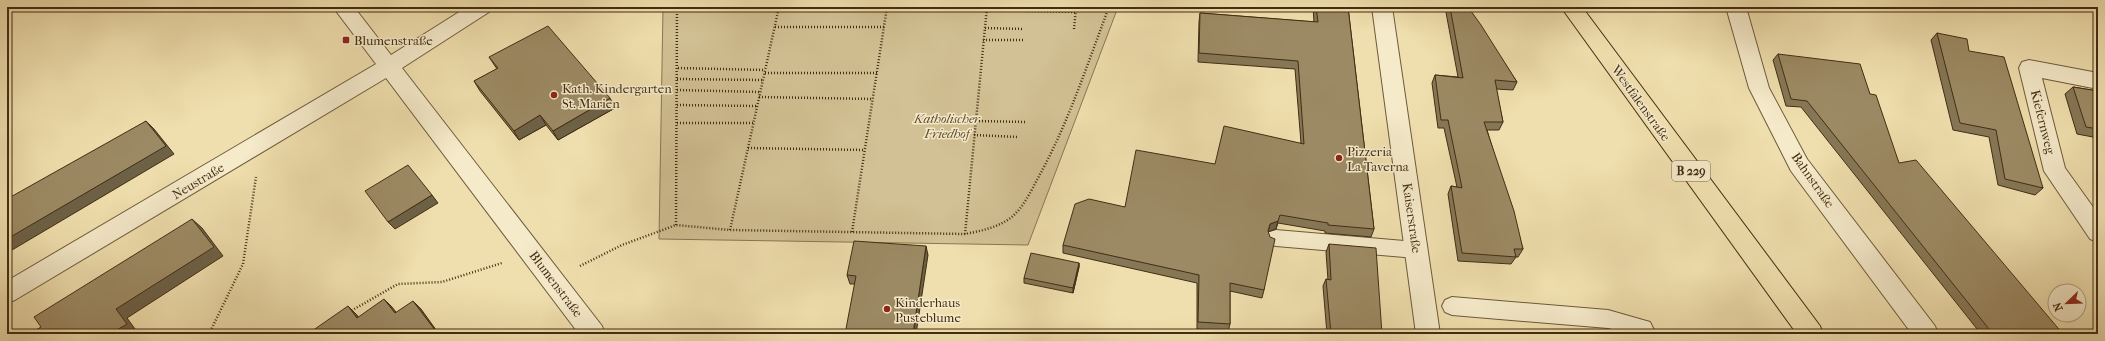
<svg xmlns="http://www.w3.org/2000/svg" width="2105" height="341" font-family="'IM FELL French Canon',serif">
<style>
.green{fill:#d2c194;stroke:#8a7754}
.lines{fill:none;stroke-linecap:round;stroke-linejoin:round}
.lane-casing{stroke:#6e5a3a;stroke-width:2}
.street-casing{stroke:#6e5a3a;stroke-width:2}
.primary-casing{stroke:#422d13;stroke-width:2}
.path{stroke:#422d13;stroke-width:2.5;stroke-dasharray:1 2;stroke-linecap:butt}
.lane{fill:#f5eaca;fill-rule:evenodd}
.street{fill:#f5eaca;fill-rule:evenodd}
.primary{fill:#f0dfae;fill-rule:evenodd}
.wall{fill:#867756;stroke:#422d13}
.shaded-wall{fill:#6d6146;stroke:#422d13}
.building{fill:#9c8a64;stroke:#422d13}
.poi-dot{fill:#8f2418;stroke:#f5eaca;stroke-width:1.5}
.labels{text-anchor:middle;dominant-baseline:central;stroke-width:3;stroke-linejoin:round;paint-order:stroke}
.shield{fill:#f5eaca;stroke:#78664a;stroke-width:1}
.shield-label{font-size:12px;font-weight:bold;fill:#422d13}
.poi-label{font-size:13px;fill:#422d13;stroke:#f5eaca;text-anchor:start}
.street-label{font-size:13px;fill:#422d13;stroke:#f5eaca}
.park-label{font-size:13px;font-style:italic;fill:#5f4b2d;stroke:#f5eaca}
</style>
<rect width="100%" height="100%" fill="#f0dfae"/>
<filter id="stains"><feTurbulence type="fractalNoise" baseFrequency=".005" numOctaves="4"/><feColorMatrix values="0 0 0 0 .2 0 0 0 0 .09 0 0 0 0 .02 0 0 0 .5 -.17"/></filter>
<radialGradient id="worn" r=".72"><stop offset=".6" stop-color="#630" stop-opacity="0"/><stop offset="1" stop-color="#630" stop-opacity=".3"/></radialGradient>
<!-- green -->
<path class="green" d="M663,7H1118L1028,245L659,239Z"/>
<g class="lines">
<defs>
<path id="lane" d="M1276,230L1416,242L1423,244L1425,250L1423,256L1416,258L1276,246L1269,244L1267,238L1269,232Z
M1452,297L1608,310L1650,322L1656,334H1632L1608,328L1452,315L1445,312L1442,306L1445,300Z"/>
<path id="street" d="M333,7H354L391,55L467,7H492L489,12L402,68L602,326L605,334H579L386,78L15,300L7,303V281L376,64Z
M1372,7H1392L1440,334H1416Z
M1726,7H1746L1769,88L1807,159L1935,326L1938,334H1912L1791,171L1749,88Z
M2029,60L2098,73V89L2042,78L2065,168L2098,214V242L2090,239L2044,171L2019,68L2022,62Z"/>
<path id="primary" d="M1561,7H1582L1820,326L1823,334H1797Z"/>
</defs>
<!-- lane casing -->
<use href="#lane" class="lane-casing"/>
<!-- street casing -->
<use href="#street" class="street-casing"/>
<!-- primary casing -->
<use href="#primary" class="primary-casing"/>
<!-- path -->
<path class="path" d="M987,10L1075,12
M775,27H884
M985,28L1024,29
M1074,29L1076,7
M983,40H1024
M678,68L765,70
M765,73H877
M677,79L763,80
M677,90L761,92
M759,97L873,99
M677,105L757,106
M976,121L1026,122
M677,123H754
M974,135L1018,137
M748,148L865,150
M676,225L677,7
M730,230L779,7
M852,232L887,7
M965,234L987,7
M580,266L622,245L676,225L730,230L965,234C981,231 1000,227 1013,216C1024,206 1031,191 1038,178C1068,124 1087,65 1109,7
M349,312L398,284L442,282L502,263
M209,334L243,264L256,177
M307,334L315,330"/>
<!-- lane -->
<use href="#lane" class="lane"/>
<!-- street -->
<use href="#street" class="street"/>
<!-- primary -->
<use href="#primary" class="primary"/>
</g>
<!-- wall -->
<path class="wall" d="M1313,7H1348L1374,229L1371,237L1325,233V231L1278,223L1276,229L1268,231L1264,290L1262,298L1230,291V324L1228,332L1197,329V283L1063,253V245L1125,207L1215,164L1301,143L1295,69L1198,62L1199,22L1200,13L1314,22Z
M1445,7H1468L1517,82L1513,90L1496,89L1503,122L1499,130H1487L1523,249L1518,257H1516L1511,264L1458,261L1448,194L1451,186L1457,187L1444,128H1438L1432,83L1435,75L1458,77Z
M1937,33L1969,51L2043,188L2035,195L1998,185L1989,137L1953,130L1931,40Z
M1778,54L1870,94L1899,163L2063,334H1981L1801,107L1786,106L1773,60Z
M489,57L615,108L558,140L546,125L519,140L480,91L474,81L497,69Z
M2073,87L2098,91V153L2093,137L2077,134L2065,94Z
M1329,244L1382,334H1327L1323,286L1326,279L1328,280L1326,252Z
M928,255L854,284H850L847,275Z
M1079,263V267L1073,293L1024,283V278Z"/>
<!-- shaded-wall -->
<path class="shaded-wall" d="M610,98L615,108L558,140L553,131Z
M540,115L546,125L519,140L514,131Z
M146,121L154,129L174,154L7,253V239Z
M432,195L438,203L395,229L388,222Z
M192,219L202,228L223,256L127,318L138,333L136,334H110L116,309Z
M1278,221L1276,229L1268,232L1270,224Z
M926,246L928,255L916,334H913Z
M1079,263V267L1073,293V288Z
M384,299L392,307L403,321L395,313Z
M413,301L421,309L439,334H438Z
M348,306L357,315L365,326L357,318Z"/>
<!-- building -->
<path class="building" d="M1316,7H1348L1374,229L1328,225V223L1280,215L1278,221L1270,224L1268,231L1270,237L1275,239L1264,290L1230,283V324L1198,322L1199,275L1063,245L1075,204L1089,199L1125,207L1136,150L1215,164L1224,126L1304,144L1298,61L1199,53L1200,13L1318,22Z
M1450,7H1468L1481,25L1517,82L1495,80L1503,122H1484L1514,211L1523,249H1514L1516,257L1462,253L1451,186L1462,188L1448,120H1441L1435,75L1463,78Z
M548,26L610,98L553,131L540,115L514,131L474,81L498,68L489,57Z
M1937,33L1967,39L1969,51L2004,57L2043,188L2005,179L1996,130L1960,123Z
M1778,54L1860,64L1870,94L1876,95L1899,163L1916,160L2063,334H1993L1807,101L1791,99Z
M2073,87L2098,91V129L2086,127Z
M146,121L166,146L7,239V199Z
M408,165L432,195L388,222L365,191Z
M192,219L214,247L116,309L127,324L110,334H29L41,327L34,317Z
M854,241L926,246L913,334H845L856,276L847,275Z
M1329,244L1376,248L1382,334H1331L1326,279L1331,280Z
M1031,253L1079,263L1073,288L1024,278Z
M384,299L395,313L413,301L438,334H314L312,331L348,306L357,318Z"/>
<!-- markers -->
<g class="poi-dot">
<rect x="342" y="36" width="8" height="8" rx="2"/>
<circle cx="554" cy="95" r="4"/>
<circle cx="1339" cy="158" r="4"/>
<circle cx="887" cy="309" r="4"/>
</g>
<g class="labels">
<!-- shield labels -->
<rect class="shield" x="1672" y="161" width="38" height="20" rx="3"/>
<g class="shield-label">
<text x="1691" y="171">B 229</text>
</g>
<!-- poi labels -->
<g class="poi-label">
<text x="354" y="40">Blumenstraße</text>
<text x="562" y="88">Kath. Kindergarten<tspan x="562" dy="15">St. Marien</tspan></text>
<text x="1347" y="151">Pizzeria<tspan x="1347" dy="15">La Taverna</tspan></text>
<text x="895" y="302">Kinderhaus<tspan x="895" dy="15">Pusteblume</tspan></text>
</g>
<!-- street labels -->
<g class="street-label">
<text transform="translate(1641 103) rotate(54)">Westfalenstraße</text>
<text transform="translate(2043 122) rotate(76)">Kiefernweg</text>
<text transform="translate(1813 180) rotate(55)">Bahnstraße</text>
<text transform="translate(198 181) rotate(-31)">Neustraße</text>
<text transform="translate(1412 218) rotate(82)">Kaiserstraße</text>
<text transform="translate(556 284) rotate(53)">Blumenstraße</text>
</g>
<!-- park labels -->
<g class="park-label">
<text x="947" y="118">Katholischer<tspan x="947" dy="15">Friedhof</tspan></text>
</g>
</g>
<!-- margin -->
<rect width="2105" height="341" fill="none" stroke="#f0dfae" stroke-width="24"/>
<rect x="8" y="8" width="2089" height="325" fill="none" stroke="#422d13" stroke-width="2"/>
<rect x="12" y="12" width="2081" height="317" fill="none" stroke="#422d13"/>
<!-- north arrow -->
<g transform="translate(2067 303) rotate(247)"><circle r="19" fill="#f5eaca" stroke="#ad9e81"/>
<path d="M0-3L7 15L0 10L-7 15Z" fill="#8f2418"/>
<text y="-6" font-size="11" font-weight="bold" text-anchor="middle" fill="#422d13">N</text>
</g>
<rect width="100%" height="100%" filter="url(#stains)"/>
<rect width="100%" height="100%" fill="url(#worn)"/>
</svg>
